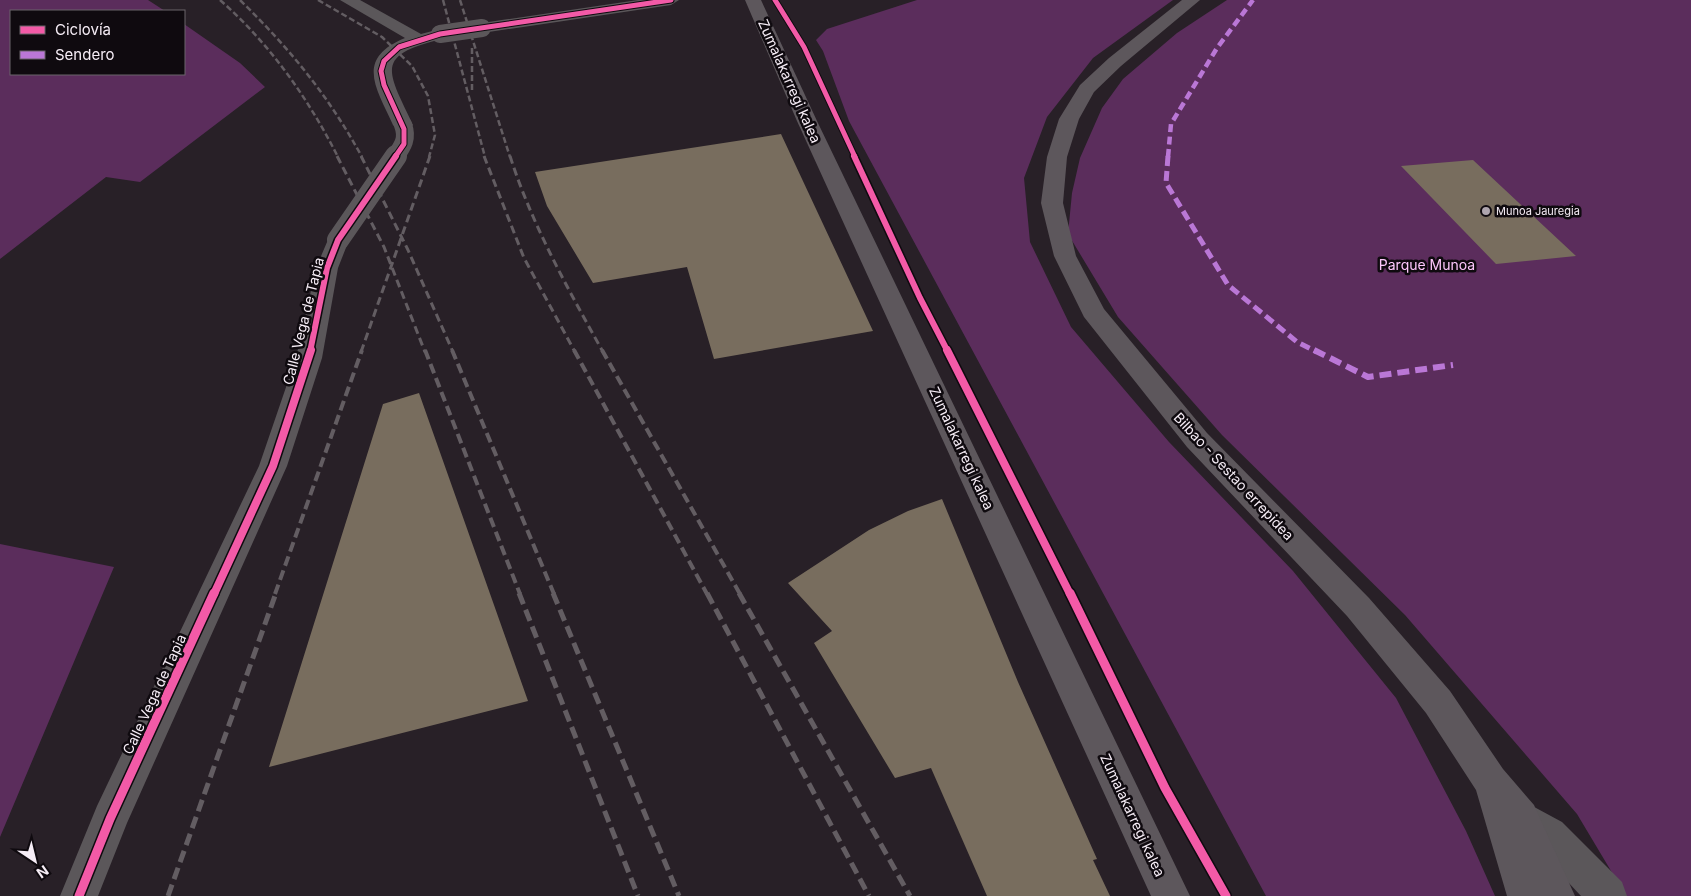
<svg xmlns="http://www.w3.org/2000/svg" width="1691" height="896" font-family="Inter,sans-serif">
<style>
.green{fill:#5b2d5c}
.building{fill:#786d5e}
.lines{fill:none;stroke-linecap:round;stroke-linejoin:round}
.minor{fill:#5b575a;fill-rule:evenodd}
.major{fill:#5d575c;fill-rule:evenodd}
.rail-far3{stroke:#635d62;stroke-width:2.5;stroke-dasharray:6 3;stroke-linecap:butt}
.rail-far2{stroke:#635d62;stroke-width:3;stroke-dasharray:8 4.5;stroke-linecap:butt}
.rail-far1{stroke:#635d62;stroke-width:4;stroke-dasharray:10 5;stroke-linecap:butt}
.rail{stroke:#635d62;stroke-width:5;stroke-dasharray:12 6;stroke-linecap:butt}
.minor-bridge-far1{stroke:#5b575a;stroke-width:18}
.minor-bridge{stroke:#5b575a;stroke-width:22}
.quiet-far2{stroke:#ba77d6;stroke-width:4.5;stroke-dasharray:8 4.5;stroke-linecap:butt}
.quiet-far1{stroke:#ba77d6;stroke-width:5;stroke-dasharray:10 5;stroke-linecap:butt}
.quiet{stroke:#ba77d6;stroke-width:6;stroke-dasharray:12 6;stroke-linecap:butt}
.cycleway-far3-casing{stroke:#0f0a0f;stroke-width:7}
.cycleway-far2-casing{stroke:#0f0a0f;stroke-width:9}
.cycleway-far1-casing{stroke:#0f0a0f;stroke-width:11}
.cycleway-casing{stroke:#0f0a0f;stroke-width:12}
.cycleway-far3{stroke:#f35aa7;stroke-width:5}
.cycleway-far2{stroke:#f35aa7;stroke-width:6}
.cycleway-far1{stroke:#f35aa7;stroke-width:8}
.cycleway{stroke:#f35aa7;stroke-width:9}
.poi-dot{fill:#aea5ae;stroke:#0f0a0f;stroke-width:2}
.labels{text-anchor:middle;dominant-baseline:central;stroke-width:5;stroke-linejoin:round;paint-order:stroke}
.far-poi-label{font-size:11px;fill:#f6edf6;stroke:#0f0a0f;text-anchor:start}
.street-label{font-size:14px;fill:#f6edf6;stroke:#0f0a0f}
.park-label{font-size:14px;fill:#fdc7fc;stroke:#0f0a0f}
</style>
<rect width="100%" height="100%" fill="#282027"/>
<!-- green -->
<path class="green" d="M0,0H148L165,11H11V74H184V24L240,63L265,87L140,182L106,177L0,259Z
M917,0H1173L1093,58L1047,117L1024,178L1030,242L1071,327L1169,442L1293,571L1396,698L1466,831L1495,896H1266L849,121L823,51L816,40L827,29Z
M1227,0H1691V896H1626L1577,814L1405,615L1222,435L1118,317L1068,234L1072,193L1080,158L1102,108L1123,79L1177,33Z
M0,544L114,567L0,837Z"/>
<!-- building -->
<path class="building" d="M781,134L873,331L714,359L687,267L593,283L547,206L535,172Z
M1473,160L1576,256L1496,264L1401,166Z
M419,393L528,701L269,767L383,404Z
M942,499L1018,682L1097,859L1093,860L1110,896H987L931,768L895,778L814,643L832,631L788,583L869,530L908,511Z"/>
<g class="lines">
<!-- minor -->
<path class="minor" d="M340,0H360L421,34L440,29L446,30L448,34L446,38C374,55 386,68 413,125L410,129H396L393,125C377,89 354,59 405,38Z
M638,0H679L671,5L482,33L476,32L474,28L476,24L482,23Z
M338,233L346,235L349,240L338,268L322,358L287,466L127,823L98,896H60L97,806L259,466L296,358L316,268L330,235Z
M1521,800L1562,822L1622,882L1627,896H1581L1536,848L1508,831L1503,818L1508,805Z"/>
<!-- major -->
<path class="major" d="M745,0H761L817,121L1190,896H1151L797,121Z
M1182,0H1200L1121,66L1094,92L1079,119L1067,157L1063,203L1076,256L1104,309L1207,433L1369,598L1450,691L1503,769L1534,805L1575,896H1507L1476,790L1426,713L1347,616L1187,447L1084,317L1054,256L1041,203L1047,157L1059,119L1080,85L1109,58Z"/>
<!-- rail-far3 -->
<path class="rail-far3" d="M220,0C270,44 308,98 338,157
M240,0C290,49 328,95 362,157
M318,0L382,37L412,66L428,96L435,135L429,157
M443,0L485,157
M460,0L510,157
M472,48V93"/>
<!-- rail-far2 -->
<path class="rail-far2" d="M337,156L384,247L425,352
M361,156L408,250L453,352
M484,156L524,258L575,352
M510,156C532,225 568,289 603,352
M361,352L430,156"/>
<!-- rail-far1 -->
<path class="rail-far1" d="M425,350L520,594
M452,350L554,594
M574,350L707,594
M602,350L740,594
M275,594L362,350"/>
<!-- rail -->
<path class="rail" d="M519,593L638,896
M553,593L679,896
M707,593L869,896
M739,593L910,896
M168,896L276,593"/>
<!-- minor-bridge-far1 -->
<path class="minor-bridge-far1" d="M440,34L482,28
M395,157C403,146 408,138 403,125"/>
<!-- minor-bridge -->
<path class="minor-bridge" d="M338,240L396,156"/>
<!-- quiet-far2 -->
<path class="quiet-far2" d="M1168,157L1171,124L1217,48L1253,0"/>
<!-- quiet-far1 -->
<path class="quiet-far1" d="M1168,156L1166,183L1228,285L1297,342L1317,352"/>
<!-- quiet -->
<path class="quiet" d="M1314,350L1368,377L1453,365"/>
<defs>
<path id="cycleway-far3" d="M775,0L804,47L855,157
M395,157L404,144V129L384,85L381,71L384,61L399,47L440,34L671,0"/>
<path id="cycleway-far2" d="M854,156L920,298L948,352
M310,352L327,268L338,240L396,156"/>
<path id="cycleway-far1" d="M947,350L1070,594
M214,594L273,466L311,350"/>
<path id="cycleway" d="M1070,593L1165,788L1226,896
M79,896L110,819L214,593"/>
</defs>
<!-- cycleway-far3 casing -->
<use href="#cycleway-far3" class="cycleway-far3-casing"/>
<!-- cycleway-far2 casing -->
<use href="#cycleway-far2" class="cycleway-far2-casing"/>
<!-- cycleway-far1 casing -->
<use href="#cycleway-far1" class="cycleway-far1-casing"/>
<!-- cycleway casing -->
<use href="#cycleway" class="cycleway-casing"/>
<!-- cycleway-far3 -->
<use href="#cycleway-far3" class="cycleway-far3"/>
<!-- cycleway-far2 -->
<use href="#cycleway-far2" class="cycleway-far2"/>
<!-- cycleway-far1 -->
<use href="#cycleway-far1" class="cycleway-far1"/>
<!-- cycleway -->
<use href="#cycleway" class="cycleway"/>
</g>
<!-- markers -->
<circle class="poi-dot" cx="1486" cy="211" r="5"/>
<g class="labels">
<!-- far-poi labels -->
<g class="far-poi-label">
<text x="1496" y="211">Munoa Jauregia</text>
</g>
<!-- street labels -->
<g class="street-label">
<text transform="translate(790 81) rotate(66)">Zumalakarregi kalea</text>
<text transform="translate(303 321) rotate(-76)">Calle Vega de Tapia</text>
<text transform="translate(962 448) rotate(65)">Zumalakarregi kalea</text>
<text transform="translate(1234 476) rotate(47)">Bilbao - Sestao errepidea</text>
<text transform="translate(154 694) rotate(-65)">Calle Vega de Tapia</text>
<text transform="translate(1133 815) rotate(65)">Zumalakarregi kalea</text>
</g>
<!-- park labels -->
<g class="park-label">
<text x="1427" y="264">Parque Munoa</text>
</g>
</g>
<!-- legend -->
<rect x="10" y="10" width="175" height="65" fill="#0f0a0f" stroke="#6b656b"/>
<rect x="20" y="26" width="25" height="8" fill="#f35aa7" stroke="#6b656b"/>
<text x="55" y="35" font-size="15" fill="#f6edf6">Ciclovía</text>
<rect x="20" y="51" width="25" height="8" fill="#ba77d6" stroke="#6b656b"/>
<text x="55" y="60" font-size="15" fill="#f6edf6">Sendero</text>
<!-- north arrow -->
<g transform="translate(35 861) rotate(145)" stroke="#0f0a0f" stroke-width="4" paint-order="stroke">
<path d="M0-4L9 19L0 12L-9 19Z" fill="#f6edf6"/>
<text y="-8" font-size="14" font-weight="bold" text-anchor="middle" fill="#f6edf6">N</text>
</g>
</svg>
